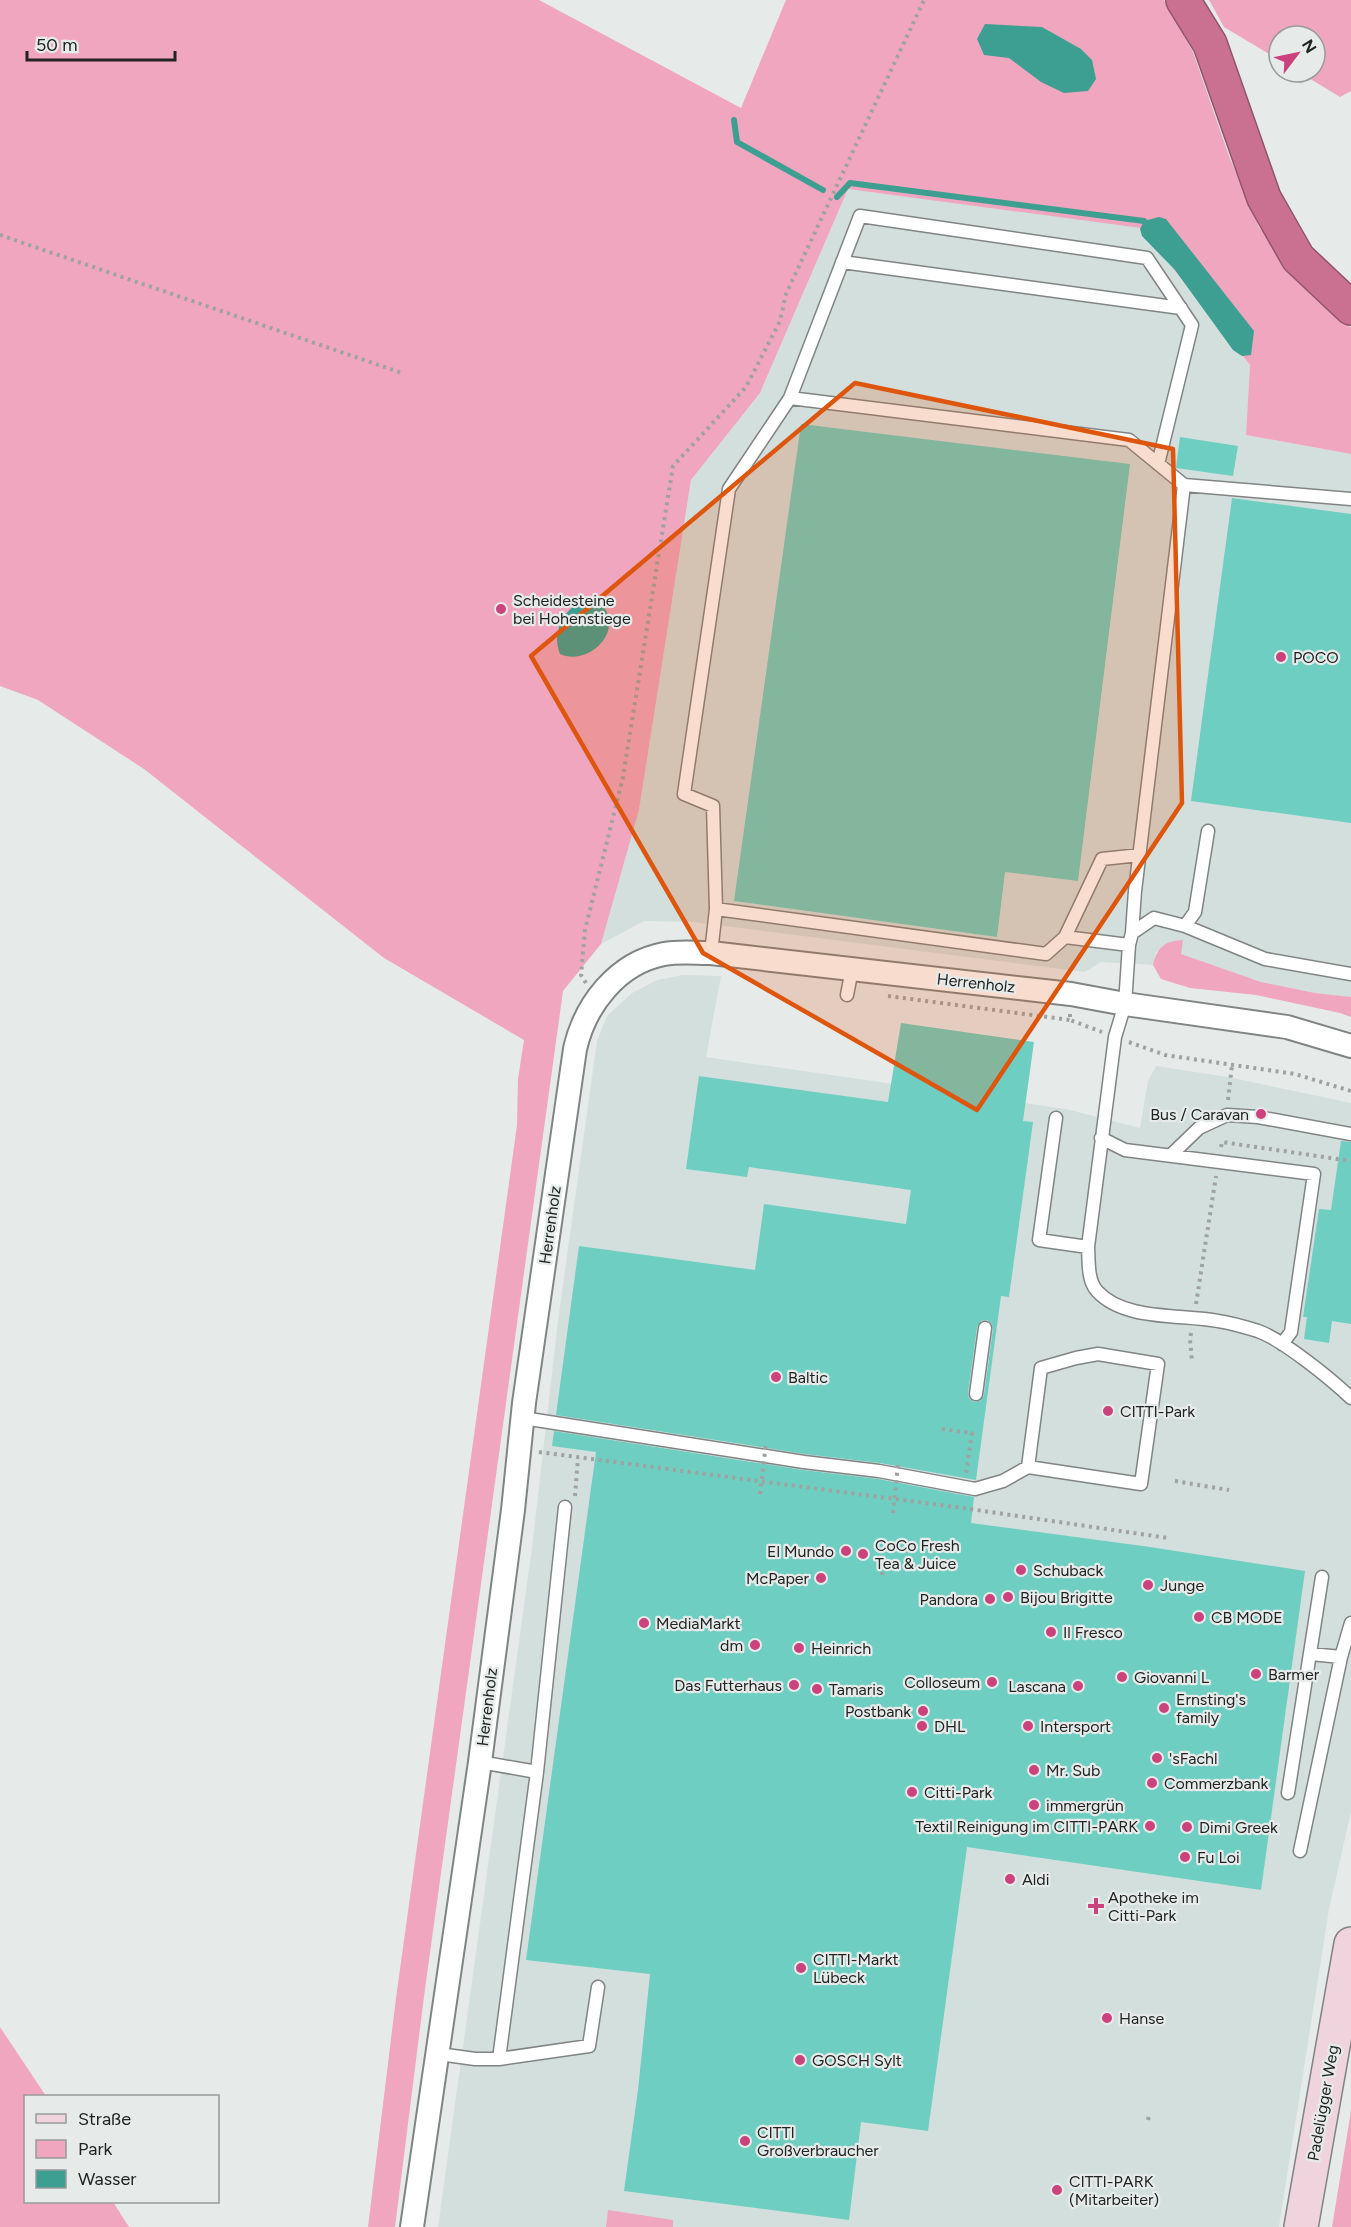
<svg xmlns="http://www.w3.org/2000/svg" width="1351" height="2227" font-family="Figtree,sans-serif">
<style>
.built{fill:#d2dfdd}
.green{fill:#f0a6be}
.water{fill:#3c9f92}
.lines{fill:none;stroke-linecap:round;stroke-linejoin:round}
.stream{stroke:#3c9f92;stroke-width:6}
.building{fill:#6ecec1;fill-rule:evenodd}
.service-casing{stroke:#808483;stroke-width:15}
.minor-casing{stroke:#808483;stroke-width:26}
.secondary-casing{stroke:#808483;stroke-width:36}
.motorway-casing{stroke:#8f566a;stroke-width:36}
.path{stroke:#9fa2a1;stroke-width:4;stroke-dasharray:3 4.5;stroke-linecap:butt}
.service{stroke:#fff;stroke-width:12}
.minor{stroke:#fff;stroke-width:22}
.secondary{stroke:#efd4de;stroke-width:33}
.motorway{stroke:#ca7191;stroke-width:33}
.path-bridge{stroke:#9fa2a1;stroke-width:4;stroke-dasharray:3 4.5;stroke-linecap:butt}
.marked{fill:#de560d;fill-opacity:0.2;stroke:#de560d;stroke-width:4.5;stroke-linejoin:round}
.poi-dot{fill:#cb427d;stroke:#e6ebea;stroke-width:2}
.labels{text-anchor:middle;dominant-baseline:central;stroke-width:4.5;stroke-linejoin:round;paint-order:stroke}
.poi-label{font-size:16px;fill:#222423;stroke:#e6ebea;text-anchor:start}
.street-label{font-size:16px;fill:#222423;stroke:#e6ebea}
</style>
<rect width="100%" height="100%" fill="#e6ebea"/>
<!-- built -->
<path class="built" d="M848,189L1141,227L1250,365L1246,435L1351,454V997L1315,993L1261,982L1180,954L1183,940L1156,952L1153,965L1101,962L1085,972L693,922L644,921L601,944L639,810L691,480L760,393Z
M683,975L721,976L706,1057L1066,1109L1140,1128L1148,1081L1156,1066L1228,1077L1351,1103V1812L1329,1909L1279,2227H438L532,1548L558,1321L597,1041L607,1016L632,993L657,980Z"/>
<!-- green -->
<path class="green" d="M0,0H539L741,108L786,0H1164L1193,52L1229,156L1259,227L1296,277L1351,328V454L1246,435L1250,365L1141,228L848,189L760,393L691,480L639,810L601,944L563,991L425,1989L395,2227H368L396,1998L517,1125L518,1079L524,1040L384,958L144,769L38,700L0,686Z
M1209,0H1351V91L1340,97L1299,72H1315V36H1279V60L1224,27Z
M1183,940L1181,954L1261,982L1315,993L1351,997V1017L1340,1013L1256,995L1190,988L1161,979L1153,965C1157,947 1165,941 1183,940Z
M0,2027L46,2096H26V2202H113L129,2227H0Z
M1351,2109V2227H1332L1350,2117Z
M608,2210L673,2220V2227H606Z"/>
<!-- water -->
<path class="water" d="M985,24L1042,27L1081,49L1092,60L1096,79L1088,91L1064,93L1041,82L1009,58L984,55L977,39Z
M1159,217L1166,219L1254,331L1251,355L1242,356L1233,350L1175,270L1142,236L1140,229L1144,221Z
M592,598H598C601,603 606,609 608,615C616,640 584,665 560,654C550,631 567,602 592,598Z"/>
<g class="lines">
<!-- stream -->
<path class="stream" d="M734,120L737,142L823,190
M837,197L850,183L1144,221"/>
</g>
<!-- building -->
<path class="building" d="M801,424L1130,464L1078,881L1005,872L997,937L734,901Z
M1180,437L1238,446L1233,476L1176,468Z
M1232,498L1351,514V823L1191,801Z
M901,1023L1034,1042L1023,1121L1033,1122L1009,1297L1001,1296L976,1480L880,1463L805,1454L556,1415L579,1246L755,1270L764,1204L906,1224L911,1190L749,1167L747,1177L686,1169L699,1076L888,1102ZM987,1320L992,1324L993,1329L984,1395L980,1401L974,1402L969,1398L968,1393L977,1327L981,1321Z
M1341,1141L1351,1142V1324L1332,1321L1329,1343L1304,1339L1307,1317H1303L1319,1209L1331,1210Z
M554,1431L803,1470L878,1479L974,1497L971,1523L1150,1547L1305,1571L1261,1890L967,1847L928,2131L861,2122L849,2220L624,2191L638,2090L650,1974L526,1960L596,1452L552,1446Z"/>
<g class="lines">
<defs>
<path id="service" d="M842,262L1181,308
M790,398L860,216L1147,258L1192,325L1158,464
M1351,499L1184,485L1135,891L1132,933L1129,945L1125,1004L1115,1037L1088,1247C1089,1260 1087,1280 1097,1291C1124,1321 1181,1314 1218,1321C1232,1323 1245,1327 1258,1331C1283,1340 1331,1379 1351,1398
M716,909L713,806L684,794L729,489L790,398L1129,440L1184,485
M1185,926L1195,912L1208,831
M1132,933L1154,918L1185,926L1265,959L1351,974
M1065,937L1129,945
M711,953L716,909L1046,954L1065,937L1102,859L1140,855
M847,995L852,969
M1056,1118L1039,1240L1088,1247
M1101,1138L1125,1150L1314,1174L1292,1325L1291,1332L1282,1344
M1171,1155L1199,1128L1227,1115L1258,1117L1351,1134
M976,1394L985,1328
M523,1418L804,1462L879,1471L975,1489L1003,1481L1028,1467L1141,1484L1158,1364L1098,1354L1076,1358L1041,1368L1028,1467
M1311,1654L1341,1657
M480,1762L537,1772
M1288,1793L1322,1577
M1300,1851L1341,1657L1351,1623
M439,2054L475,2059H499L589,2046L598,1987
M499,2059L537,1772L565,1507"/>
<path id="minor" d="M412,2227L480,1762L513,1510L524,1403L575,1049C585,1005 617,963 664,954C679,951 696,953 711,953L1071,994L1125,1004L1287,1027L1351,1046"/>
<path id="secondary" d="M1301,2227L1351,1944"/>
<path id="motorway" d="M1183,0L1210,44L1264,198L1298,258L1351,308"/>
</defs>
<!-- service casing -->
<use href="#service" class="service-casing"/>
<!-- minor casing -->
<use href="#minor" class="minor-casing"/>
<!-- secondary casing -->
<use href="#secondary" class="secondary-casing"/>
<!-- motorway casing -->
<use href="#motorway" class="motorway-casing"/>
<!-- path -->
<path class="path" d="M0,235L402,373
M586,983L581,975L585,930L623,777L673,466L746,387L780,321L786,294L924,0
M888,996L1070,1020
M1070,1014V1020L1102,1032
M1129,1042L1165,1055L1295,1074L1351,1091
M1228,1100L1232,1065
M1221,1147L1222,1142L1351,1161
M1196,1304L1216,1176
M1191,1333L1190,1340L1192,1362
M942,1429L972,1433L966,1474
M539,1452L963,1508L1168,1538
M1175,1481L1229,1490
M575,1496L578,1458
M882,1575L884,1556
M1148,2120L1149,2116"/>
<!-- service -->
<use href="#service" class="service"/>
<!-- minor -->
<use href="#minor" class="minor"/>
<!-- secondary -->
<use href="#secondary" class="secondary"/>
<!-- motorway -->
<use href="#motorway" class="motorway"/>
<!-- path-bridge -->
<path class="path-bridge" d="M760,1494L766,1443
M893,1513L898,1464"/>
</g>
<!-- marked area -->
<path class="marked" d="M855,383L1173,449L1182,803L977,1110L703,953L531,656Z"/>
<!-- markers -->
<g class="poi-dot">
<circle cx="501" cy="609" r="6"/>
<circle cx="1281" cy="657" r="6"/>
<circle cx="1261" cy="1114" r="6"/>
<circle cx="776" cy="1377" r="6"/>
<circle cx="1108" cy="1411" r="6"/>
<circle cx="846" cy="1551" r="6"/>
<circle cx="863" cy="1554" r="6"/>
<circle cx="1021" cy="1570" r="6"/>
<circle cx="821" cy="1578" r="6"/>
<circle cx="1148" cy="1585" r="6"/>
<circle cx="1008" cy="1597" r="6"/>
<circle cx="990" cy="1599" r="6"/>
<circle cx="1199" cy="1617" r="6"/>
<circle cx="644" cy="1623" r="6"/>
<circle cx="1051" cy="1632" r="6"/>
<circle cx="755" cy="1645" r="6"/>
<circle cx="799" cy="1648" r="6"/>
<circle cx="1256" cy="1674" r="6"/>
<circle cx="1122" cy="1677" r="6"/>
<circle cx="992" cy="1682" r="6"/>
<circle cx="794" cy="1685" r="6"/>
<circle cx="1078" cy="1686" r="6"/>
<circle cx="817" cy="1689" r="6"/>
<circle cx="1164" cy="1708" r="6"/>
<circle cx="923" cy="1711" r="6"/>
<circle cx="922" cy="1726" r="6"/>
<circle cx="1028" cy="1726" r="6"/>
<circle cx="1157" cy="1758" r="6"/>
<circle cx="1034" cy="1770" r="6"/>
<circle cx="1152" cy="1783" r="6"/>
<circle cx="912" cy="1792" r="6"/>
<circle cx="1034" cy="1805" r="6"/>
<circle cx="1150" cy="1826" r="6"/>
<circle cx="1187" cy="1827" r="6"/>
<circle cx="1185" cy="1857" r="6"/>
<circle cx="1010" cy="1879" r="6"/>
<path d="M1093 1897h6v6h6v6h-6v6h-6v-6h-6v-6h6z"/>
<circle cx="801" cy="1968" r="6"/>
<circle cx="1107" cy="2018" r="6"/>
<circle cx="800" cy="2060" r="6"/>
<circle cx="745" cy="2141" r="6"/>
<circle cx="1057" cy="2190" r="6"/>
</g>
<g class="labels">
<!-- poi labels -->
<g class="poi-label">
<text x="513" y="600">Scheidesteine<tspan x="513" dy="18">bei Hohenstiege</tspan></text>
<text x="1293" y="657">POCO</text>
<text x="1249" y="1114" text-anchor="end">Bus / Caravan</text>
<text x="788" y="1377">Baltic</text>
<text x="1120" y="1411">CITTI-Park</text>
<text x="875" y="1545">CoCo Fresh<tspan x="875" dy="18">Tea &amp; Juice</tspan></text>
<text x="834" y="1551" text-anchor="end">El Mundo</text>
<text x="1033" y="1570">Schuback</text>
<text x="809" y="1578" text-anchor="end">McPaper</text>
<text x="1160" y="1585">Junge</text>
<text x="1020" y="1597">Bijou Brigitte</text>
<text x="978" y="1599" text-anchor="end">Pandora</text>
<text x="1211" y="1617">CB MODE</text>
<text x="656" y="1623">MediaMarkt</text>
<text x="1063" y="1632">Il Fresco</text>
<text x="743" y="1645" text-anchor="end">dm</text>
<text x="811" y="1648">Heinrich</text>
<text x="1268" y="1674">Barmer</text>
<text x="1134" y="1677">Giovanni L</text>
<text x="980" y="1682" text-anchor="end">Colloseum</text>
<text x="782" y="1685" text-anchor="end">Das Futterhaus</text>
<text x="1066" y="1686" text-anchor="end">Lascana</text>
<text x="829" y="1689">Tamaris</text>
<text x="1176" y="1699">Ernsting's<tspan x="1176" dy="18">family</tspan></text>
<text x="911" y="1711" text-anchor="end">Postbank</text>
<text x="934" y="1726">DHL</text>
<text x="1040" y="1726">Intersport</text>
<text x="1169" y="1758">'sFachl</text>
<text x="1046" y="1770">Mr. Sub</text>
<text x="1164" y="1783">Commerzbank</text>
<text x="924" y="1792">Citti-Park</text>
<text x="1046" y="1805">immergrün</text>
<text x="1138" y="1826" text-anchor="end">Textil Reinigung im CITTI-PARK</text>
<text x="1199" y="1827">Dimi Greek</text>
<text x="1197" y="1857">Fu Loi</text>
<text x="1022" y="1879">Aldi</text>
<text x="1108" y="1897">Apotheke im<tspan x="1108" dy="18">Citti-Park</tspan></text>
<text x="813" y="1959">CITTI-Markt<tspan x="813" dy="18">Lübeck</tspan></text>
<text x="1119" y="2018">Hanse</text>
<text x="812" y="2060">GOSCH Sylt</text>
<text x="757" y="2132">CITTI<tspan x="757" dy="18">Großverbraucher</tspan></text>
<text x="1069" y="2181">CITTI-PARK<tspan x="1069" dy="18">(Mitarbeiter)</tspan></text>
</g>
<!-- street labels -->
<g class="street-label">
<text transform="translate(976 983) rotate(6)">Herrenholz</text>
<text transform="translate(550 1225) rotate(-82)">Herrenholz</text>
<text transform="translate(487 1707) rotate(-83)">Herrenholz</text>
<text transform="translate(1323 2103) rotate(-80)">Padelügger Weg</text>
</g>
</g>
<!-- legend -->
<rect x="24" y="2095" width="195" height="108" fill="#e6ebea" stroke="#989b9a" stroke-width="1.5"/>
<rect x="36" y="2114" width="30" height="9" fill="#efd4de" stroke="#989b9a" stroke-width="1.5"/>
<text x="78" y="2125" font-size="18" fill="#222423">Straße</text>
<rect x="36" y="2140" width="30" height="18" fill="#f0a6be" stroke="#989b9a" stroke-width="1.5"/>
<text x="78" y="2155" font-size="18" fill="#222423">Park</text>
<rect x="36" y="2170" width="30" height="18" fill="#3c9f92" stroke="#989b9a" stroke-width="1.5"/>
<text x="78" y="2185" font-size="18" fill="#222423">Wasser</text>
<!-- north arrow -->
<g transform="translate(1297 54) rotate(58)"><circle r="28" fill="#e6ebea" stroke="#989b9a" stroke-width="1.5"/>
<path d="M0-4.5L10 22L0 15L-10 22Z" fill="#cb427d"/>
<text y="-9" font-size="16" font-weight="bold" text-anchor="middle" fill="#222423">N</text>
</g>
<!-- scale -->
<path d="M27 51v9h148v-9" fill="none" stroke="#222423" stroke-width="3"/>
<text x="36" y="51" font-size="18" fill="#222423" stroke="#e6ebea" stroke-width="4.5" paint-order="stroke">50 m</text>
</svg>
